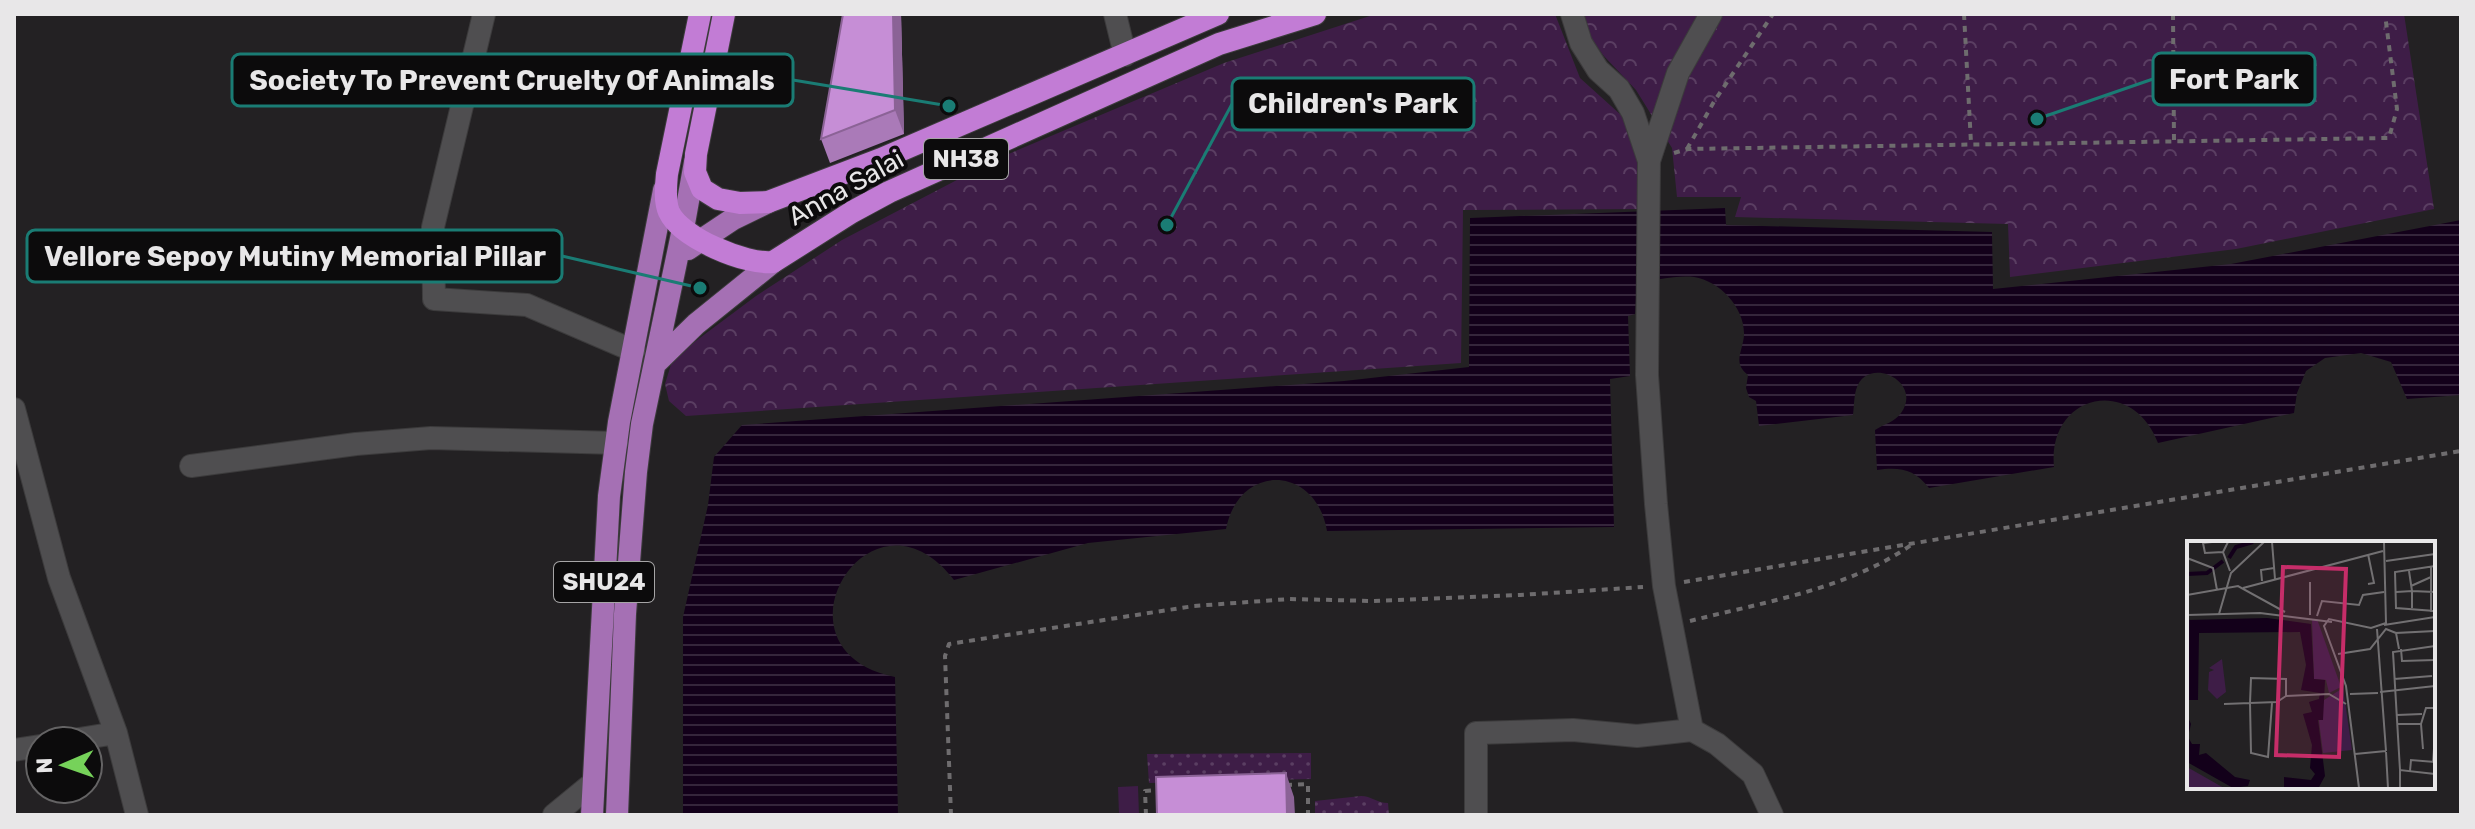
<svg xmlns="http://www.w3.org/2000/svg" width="2475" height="829" font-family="Rubik,sans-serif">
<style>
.grass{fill:url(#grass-dots)}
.park{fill:url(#park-crowns)}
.garden{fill:#3e1d47}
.water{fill:url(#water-rules)}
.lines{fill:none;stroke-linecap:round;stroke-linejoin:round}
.minor-casing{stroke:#3c3b3c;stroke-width:24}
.primary-casing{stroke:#3c3b3c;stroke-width:24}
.trunk-casing{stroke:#3c3b3c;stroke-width:24}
.path{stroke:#6e6c6e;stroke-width:4;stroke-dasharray:6 6;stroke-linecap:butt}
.minor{stroke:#4f4e50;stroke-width:22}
.primary{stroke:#a570b4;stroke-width:22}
.trunk{stroke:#c27cd5;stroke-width:22}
.wall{fill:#aa7ab8}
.shaded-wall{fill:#8b6396}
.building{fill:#c68ed6;stroke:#8b6396;stroke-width:2}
.labels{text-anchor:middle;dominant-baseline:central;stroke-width:8;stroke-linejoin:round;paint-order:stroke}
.shield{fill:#0c0b0c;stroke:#a6a5a6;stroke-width:2}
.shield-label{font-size:24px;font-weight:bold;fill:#e8e7e8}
.street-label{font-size:26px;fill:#e8e7e8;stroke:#0c0b0c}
.inset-river{fill:none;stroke:#13001a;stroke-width:4}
.inset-road{fill:none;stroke:#727072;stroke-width:2}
.view{fill:#c62d69;fill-opacity:0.15;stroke:#c62d69;stroke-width:4}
.inset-edge{fill:none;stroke:#e8e7e8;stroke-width:4}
.leader{fill:none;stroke:#1a7c74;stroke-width:3}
.callout-dot{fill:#1a7c74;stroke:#0c0b0c;stroke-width:3}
.callout{fill:#0c0b0c;stroke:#1a7c74;stroke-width:3}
.callout-label{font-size:28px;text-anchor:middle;font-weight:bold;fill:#e8e7e8}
</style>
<defs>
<pattern id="grass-dots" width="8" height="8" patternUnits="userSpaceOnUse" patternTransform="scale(2)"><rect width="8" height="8" fill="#3e1d47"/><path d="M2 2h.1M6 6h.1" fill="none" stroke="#5a3e62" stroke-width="1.8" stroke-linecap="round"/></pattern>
<pattern id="park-crowns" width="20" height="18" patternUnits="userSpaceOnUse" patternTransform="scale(2)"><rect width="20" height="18" fill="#3e1d47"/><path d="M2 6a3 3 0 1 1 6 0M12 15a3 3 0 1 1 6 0" fill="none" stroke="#5a3e62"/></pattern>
<pattern id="water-rules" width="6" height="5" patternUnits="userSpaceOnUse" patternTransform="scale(2)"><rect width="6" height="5" fill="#13001a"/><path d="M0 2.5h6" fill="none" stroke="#35253b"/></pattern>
</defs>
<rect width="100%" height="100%" fill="#232123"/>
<!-- grass -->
<path class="grass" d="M1311,753V779L1149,783L1147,754Z
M1361,796C1371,796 1377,803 1388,803L1389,815H1315V801Z"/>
<!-- park -->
<path class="park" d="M1376,14H1555L1580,78L1621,115L1641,161L1644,209L1463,210L1461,363L686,416L669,401L665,384L673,358L756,296L842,240L999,158L1224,63Z
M1583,14H2404L2434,209L2236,249L2010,277L2008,224L1735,217L1741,197H1677L1672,148L1636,90L1603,55L1589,35Z"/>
<!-- garden -->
<path class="garden" d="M1138,786L1139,815H1119L1118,787Z"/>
<!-- water -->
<path class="water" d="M1725,208L1726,225L1992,232L1993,289L2231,264L2461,220V395L2407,399L2391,362L2361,353L2325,358L2306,371L2297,393L2294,413L2158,443C2132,374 2047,394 2054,467L1929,488C1914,469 1900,467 1877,470L1875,430C1884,424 1895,422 1901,413C1924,381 1866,354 1856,390C1854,397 1854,407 1853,415L1759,426L1756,401L1749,397L1746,388L1748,375C1732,363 1743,351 1744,335C1745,308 1720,281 1694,277C1676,275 1654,281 1637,282L1635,314L1628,316L1630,376L1610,379L1614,527L1327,531C1316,465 1239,462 1226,529L1088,543L954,580C871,472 762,650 895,677L898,815H683V617L708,505L714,457L742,425L1344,381L1469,367L1470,218Z"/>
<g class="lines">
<defs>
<path id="minor" d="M484,14L433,227L434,299L527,305L634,351
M1115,14L1125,55
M1572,14L1581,43L1598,70L1619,89L1633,113L1649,161
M14,409L59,578L116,733L137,815
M191,466L356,444L431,438L617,443
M1692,730L1664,586L1656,504L1647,375L1649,161L1678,73L1711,14
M67,741L116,733
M14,750L40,746
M554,815L593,783
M1476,815V733L1573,730L1637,736L1692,730L1717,744L1753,774L1772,815"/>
<path id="primary" d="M688,249L733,219L768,202
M655,364L696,324L773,262
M592,815L609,496L619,422L664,190
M617,815L625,614L636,472L642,424L683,229L695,162"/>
<path id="trunk" d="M700,14L667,174C666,186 664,200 669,212C681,238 746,265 773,262L852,212L889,192L1219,44L1315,14
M724,14L696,154L695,172L702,189L718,199L740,203L768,202L881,159L1218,14"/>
</defs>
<!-- minor casing -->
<use href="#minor" class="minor-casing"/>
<!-- primary casing -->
<use href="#primary" class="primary-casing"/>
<!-- trunk casing -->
<use href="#trunk" class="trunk-casing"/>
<!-- path -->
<path class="path" d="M1964,14L1971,143
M2173,14L2174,141
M1687,149L1715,100L1773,14
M1674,153L1687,149L2389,138L2397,109L2385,14
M1684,582L2461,451
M1690,621C1764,602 1848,589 1911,545
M1286,785L1308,784V815
M951,815L945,656L949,644L1194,606L1290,599L1373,601L1520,595L1643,587
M1146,815L1145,791L1158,790"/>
<!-- minor -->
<use href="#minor" class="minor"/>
<!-- primary -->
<use href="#primary" class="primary"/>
<!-- trunk -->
<use href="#trunk" class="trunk"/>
</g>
<!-- wall -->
<path class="wall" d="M901,14L904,134L830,163L821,139Z"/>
<!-- shaded-wall -->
<path class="shaded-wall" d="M893,14H901L904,134L895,110Z
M1286,773L1294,797L1295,815H1287Z"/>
<!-- building -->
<path class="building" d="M843,14H893L895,110L821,139Z
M1286,773L1287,815H1157L1156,777Z"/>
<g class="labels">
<!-- shield labels -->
<g class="shield">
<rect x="924" y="139" width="84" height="40" rx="6"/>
<rect x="554" y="562" width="100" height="40" rx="6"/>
</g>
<g class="shield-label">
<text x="966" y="159">NH38</text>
<text x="604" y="582">SHU24</text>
</g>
<!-- street labels -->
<g class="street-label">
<text transform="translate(846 188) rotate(-29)">Anna Salai</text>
</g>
</g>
<!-- overview -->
<g transform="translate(2187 541)">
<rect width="248" height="248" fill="#232123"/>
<path d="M35,118L39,151L30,158L21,149L22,131L27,129L22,127Z" fill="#3e1d47"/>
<path d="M130,78L154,146L142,152L139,139L127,138L125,79ZM156,147L165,209L136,212L132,180L137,159ZM0,226L37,247H2Z" fill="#3e1d47"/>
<path d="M80,77L124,83L127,138L138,139L136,179H131L138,235L132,246H97V236L124,239L128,233L123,227L125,204L116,173L125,171L122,161L132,158L133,152L114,149L119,124L113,91L12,92L11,159H0V79ZM0,174L4,183L1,196L5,203H13L12,214L19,212L48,236L63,239L61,245L46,247L0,221Z" fill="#13001a"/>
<path class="inset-river" d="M42,17L49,6L66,1M0,33L20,32L36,20"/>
<path class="inset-road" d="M25,1L16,2L18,12L36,11M41,1L36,11L43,30M85,1L88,38M181,13L187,42L181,43M0,17L26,27L30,49M199,20L248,13M248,25L208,31L209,67L248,70M222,30L225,50L248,51M244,36V71M75,40L74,29L87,27M123,41V74M224,45L244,36V25M56,47L196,10M209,51L225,50V67M0,54L51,45L98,71M32,73L44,32L77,1M0,74L73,72L145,81M130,75L135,60L172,64L176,54L197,51M197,84L248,76M190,88L199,210M212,108L209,92L248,90M214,108L215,120L248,119M151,113L183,108L199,88L209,92M207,138L245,135M193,151L248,145M163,153L191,152M99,155L90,161L63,162L64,137L99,138V155L142,153L159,163M37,163L63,162L64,212L81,216L85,162M210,174L235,173M211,183H234L236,208M234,183L239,167H248M199,211L201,247M168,213L199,210M246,221L248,194M213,229L206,111L248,105M223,230L224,219L248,221M172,247L159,145L137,85L142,78L184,87L199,82L197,1M213,247V229L248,233"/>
<path class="view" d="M96,26L159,28L152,216L89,214Z"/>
<rect width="248" height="248" class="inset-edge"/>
</g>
<!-- callouts -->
<path class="leader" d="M2037 119L2153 79M949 106L793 80M1167 225L1232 104M700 288L562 256"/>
<g class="callout-dot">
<circle cx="2037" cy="119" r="8"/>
<circle cx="949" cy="106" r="8"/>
<circle cx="1167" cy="225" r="8"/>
<circle cx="700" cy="288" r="8"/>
</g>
<g class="callout">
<rect x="2153" y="53" width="162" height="52" rx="8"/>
<rect x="232" y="54" width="561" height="52" rx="8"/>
<rect x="1232" y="78" width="242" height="52" rx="8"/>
<rect x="27" y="230" width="535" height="52" rx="8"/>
</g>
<g class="callout-label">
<text x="2234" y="89">Fort Park</text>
<text x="512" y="90">Society To Prevent Cruelty Of Animals</text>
<text x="1353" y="113">Children's Park</text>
<text x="295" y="266">Vellore Sepoy Mutiny Memorial Pillar</text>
</g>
<!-- border -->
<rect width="2475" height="829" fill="none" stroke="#e8e7e8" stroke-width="32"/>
<!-- north arrow -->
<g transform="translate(64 765) rotate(268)"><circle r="38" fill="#0c0b0c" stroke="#646364" stroke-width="2"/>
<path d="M0-6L14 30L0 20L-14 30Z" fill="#76d25a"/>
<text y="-12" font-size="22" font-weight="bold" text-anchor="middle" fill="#e8e7e8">N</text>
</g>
</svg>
